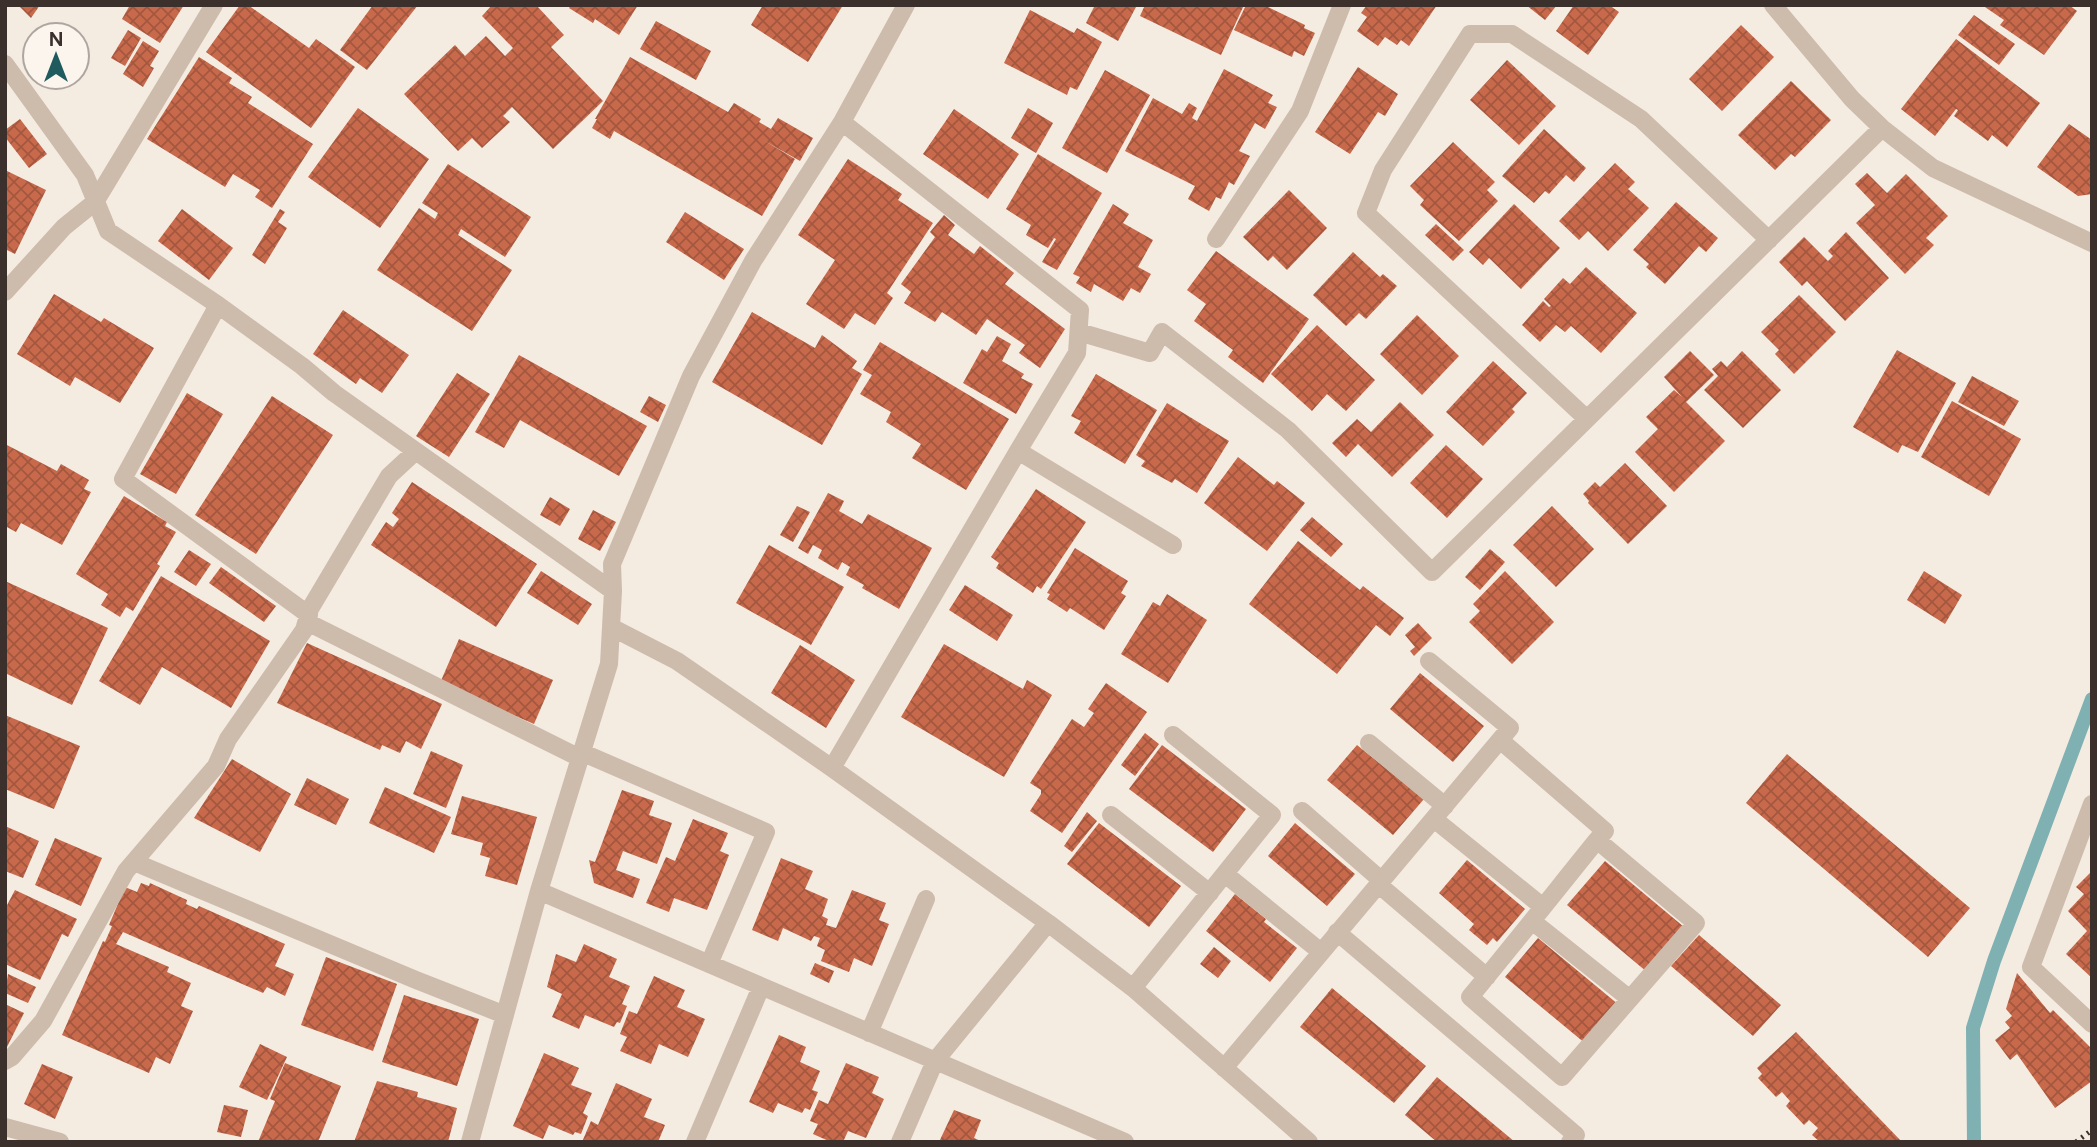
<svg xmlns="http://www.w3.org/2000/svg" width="2097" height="1147" font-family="Figtree,sans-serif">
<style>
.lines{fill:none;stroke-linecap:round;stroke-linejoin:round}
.stream{stroke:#7fb0b2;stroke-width:14}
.building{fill:url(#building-cross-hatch)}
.minor{stroke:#cdbbac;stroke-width:18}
.rail{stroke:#3b302b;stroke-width:5;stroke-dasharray:2 5;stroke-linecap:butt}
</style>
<defs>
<pattern id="building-cross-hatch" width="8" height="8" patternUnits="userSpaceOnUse" patternTransform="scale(1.75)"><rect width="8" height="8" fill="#c8694b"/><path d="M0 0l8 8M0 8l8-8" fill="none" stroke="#a4573f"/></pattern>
</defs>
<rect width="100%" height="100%" fill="#f4ebe1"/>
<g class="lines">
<!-- stream -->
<path class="stream" d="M1974,1142L1973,1028L1994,961L2092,699"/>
</g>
<!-- building -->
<path class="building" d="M18,5H40L31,18Z
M130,5H184L160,43L122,19Z
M240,5H248L309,48L316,39L355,67L311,128L206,52Z
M373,5H418L367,70L340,50Z
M492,5H536L564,35L551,47L603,101L553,149L512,107L503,116L510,122L482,148L472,138L458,151L404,94L455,45L465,56L486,36L505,56L513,48L482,16Z
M571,5H638L619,35L595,19L593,23L569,8Z
M763,5H843L808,62L751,25Z
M1095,5L1136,7L1118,41L1086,23Z
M1145,5H1244L1221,55L1140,16Z
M1246,5H1264L1305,25L1304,28L1315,33L1304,56L1294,51L1292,57L1234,30Z
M1367,5H1437L1409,46L1401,40L1397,45L1385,37L1378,46L1357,31L1367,17L1361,13Z
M1526,5H1557L1545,20Z
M1574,5H1609L1619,12L1588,55L1556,31Z
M1982,5H2069L2077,11L2044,55L2000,25L2004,20Z
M1030,10L1074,33L1077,28L1102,42L1077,90L1070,87L1067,95L1004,63Z
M1974,15L2015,44L1999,65L1958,35Z
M656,21L711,51L696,80L640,49Z
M1741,25L1774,57L1722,111L1689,79Z
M128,30L141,38L125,66L111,58Z
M1956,39L2040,103L2007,147L1992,135L1988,141L1954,116L1958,110L1956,109L1935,136L1901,109Z
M143,41L159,51L150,66L154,68L143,87L123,74Z
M199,57L232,78L229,83L252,97L248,103L313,144L272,208L255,197L260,190L233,174L225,187L147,139Z
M630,57L728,112L734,103L761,119L759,122L771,129L778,118L813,138L800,161L763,140L795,159L762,216L614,131L610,139L592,128L597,119H595Z
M1507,60L1556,106L1519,145L1470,100Z
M1358,67L1398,94L1385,116L1378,112L1350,154L1315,132Z
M1224,69L1273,95L1268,103L1277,107L1265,129L1255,123L1239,151L1250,156L1234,185L1229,182L1221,199L1216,197L1209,211L1188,199L1195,186L1125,151L1153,98L1182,114L1189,103L1197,108L1192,118L1197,121Z
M1105,70L1150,95L1107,173L1062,148Z
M1791,81L1831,120L1795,157L1791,154L1775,170L1738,135Z
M358,108L429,159L380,228L308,177Z
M1028,108L1053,123L1036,153L1011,138Z
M954,109L1019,154L988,199L923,154Z
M20,119L47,154L29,168L5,137V130Z
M2069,124L2092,140V194L2078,196L2037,167Z
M1544,129L1586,168L1574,182L1566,175L1549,194L1545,191L1534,203L1502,176Z
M1453,142L1495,182L1487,190L1498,201L1459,241L1420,205L1424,200L1410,186Z
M1038,154L1102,193L1057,270L1042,262L1056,239L1054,238L1048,248L1026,235L1031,225L1006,209Z
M848,159L902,194L898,200L933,223L887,293L893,298L875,325L855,313L844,329L806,304L835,260L798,235Z
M1615,163L1635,182L1628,189L1649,208L1608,251L1588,231L1579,240L1559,221Z
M448,164L531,217L505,257L461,229L458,235L512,270L472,331L377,270L419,208L435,219L438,213L422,203Z
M5,170L46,190L15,254L5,249Z
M1867,173L1887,193L1906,174L1948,216L1926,238L1934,245L1905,274L1856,223L1875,205L1855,184Z
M1289,190L1327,228L1287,270L1273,256L1268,261L1243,237Z
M1676,202L1718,238L1706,252L1699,246L1665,284L1646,267L1649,264L1633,250Z
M1113,204L1129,214L1123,223L1153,240L1138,267L1151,274L1140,293L1131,288L1123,301L1094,284L1091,292L1076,283L1080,277L1073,274Z
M1514,204L1560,248L1521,289L1489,258L1483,265L1469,252Z
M182,209L233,248L209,280L158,241Z
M280,209L285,212L278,222L287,228L265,264L252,255Z
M685,212L744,249L724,280L666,242Z
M944,215L955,225L948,235L974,254L980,246L1014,273L1005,284L1065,329L1040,368L1019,353L1025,345L987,319L976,335L942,312L935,322L904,303L911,292L901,284L935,237L930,232Z
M1436,224L1464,250L1453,261L1425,235Z
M1846,232L1889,278L1845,321L1807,281L1802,286L1779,262L1804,237L1828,261L1833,256L1828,251Z
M1216,251L1309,319L1263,383L1228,357L1233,350L1194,321L1206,304L1187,290Z
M1353,252L1380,277L1383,274L1397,286L1366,319L1359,313L1346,326L1313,295Z
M1586,267L1637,313L1601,353L1571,326L1565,332L1556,325L1540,342L1522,325L1543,301L1549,307L1551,306L1544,299L1563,278L1570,284Z
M54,294L101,322L104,318L154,348L120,403L75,377L70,386L17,354Z
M1799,295L1836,332L1794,374L1775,354L1779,350L1761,332Z
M343,310L409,355L382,393L360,378L356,384L313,354Z
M752,312L815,348L822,335L857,361L852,368L862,374L822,445L712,382Z
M1417,315L1459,356L1422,395L1380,354Z
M1317,325L1375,380L1346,411L1327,394L1312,411L1271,374Z
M997,336L1011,344L1002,361L1024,374L1021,378L1033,384L1016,414L963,383L982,349L987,352Z
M880,342L1009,419L966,490L912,458L921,444L886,422L891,412L860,394L872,375L863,370Z
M1897,350L1956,383L1918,452L1902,445L1898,453L1853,427Z
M1690,351L1714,375L1686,402L1725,441L1674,492L1635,452L1658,429L1646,417L1674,390L1682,397L1664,377Z
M1742,351L1781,390L1743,428L1704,390L1718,376L1712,369L1721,361L1727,367Z
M519,355L647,426L619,476L520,420L504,448L475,432Z
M1493,361L1527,393L1512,409L1515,412L1483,446L1446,412Z
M457,373L490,394L449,457L416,436Z
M1096,374L1157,410L1125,464L1074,433L1081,421L1071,416Z
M1972,376L2019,401L2004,426L1958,402Z
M187,393L223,414L176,494L140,474Z
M272,396L333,435L256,554L195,515Z
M649,396L666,405L658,422L640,412Z
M1952,401L2021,439L1989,496L1921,457Z
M1400,402L1434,435L1392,477L1358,444L1346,457L1332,443L1357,419L1371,432Z
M1167,403L1229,441L1197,493L1175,479L1172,483L1141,466L1145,461L1136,455Z
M5,444L57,471L61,464L89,480L84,489L91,492L62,545L21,523L16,532L5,526Z
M1446,445L1483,479L1447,518L1410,483Z
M1238,457L1274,485L1277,481L1305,503L1267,551L1204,503Z
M1625,463L1667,506L1628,544L1588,503L1589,501L1583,494L1595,482L1600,487Z
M412,482L537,564L496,627L371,545L386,522L393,527L399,519L392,513Z
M1036,489L1086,522L1041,589L1037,586L1033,593L996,568L999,563L991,557Z
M828,493L844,501L839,511L862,524L868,514L932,548L899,609L862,588L864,585L846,575L850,567L842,562L838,570L818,558L822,550L813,545L808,554L798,548Z
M124,496L167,522L165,526L176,532L157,564L160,566L133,611L126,607L120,617L101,605L108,594L76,574Z
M550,497L570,509L560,526L540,515Z
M797,506L810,512L793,542L780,535Z
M1552,506L1594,549L1556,587L1513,545Z
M593,510L616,522L600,551L578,539Z
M1312,517L1343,544L1331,557L1300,530Z
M1298,541L1360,590L1363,586L1404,618L1390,636L1376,625L1337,674L1249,604Z
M769,545L844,587L811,645L736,603Z
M1075,548L1128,581L1121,593L1126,596L1104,630L1070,608L1067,612L1047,599L1050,594L1047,593Z
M1490,549L1505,562L1480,590L1465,577Z
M189,550L211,564L196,586L174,572Z
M221,567L276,606L264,622L209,583Z
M541,571L592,604L578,625L527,593Z
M1505,571L1554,622L1512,664L1469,622L1480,611L1473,604Z
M1924,571L1962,595L1945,624L1907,600Z
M161,576L270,641L231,708L162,667L140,705L99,681Z
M5,581L108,628L72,705L5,673Z
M965,585L1013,615L997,641L949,610Z
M1167,594L1207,620L1168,683L1121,654L1153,602L1160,606Z
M1418,623L1432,638L1414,656L1410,651L1415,647L1405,635Z
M459,639L553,680L534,724L440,683Z
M307,643L442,704L421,749L406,741L400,753L382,745L380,750L277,703Z
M944,644L1023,689L1027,680L1052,695L1004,777L901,717Z
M800,645L855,680L826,728L771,693Z
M1420,673L1484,726L1453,762L1390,709Z
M1106,683L1147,712L1062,833L1030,811L1041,794V790L1030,783L1072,719L1084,727L1094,713L1088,709Z
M5,715L80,746L54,809L5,789Z
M1145,733L1159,744L1135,776L1121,765Z
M1162,745L1246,809L1213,852L1129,789Z
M1357,745L1424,799L1393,835L1327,780Z
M431,751L463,765L446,808L413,794Z
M1787,754L1970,908L1928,957L1746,803Z
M232,759L291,794L260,852L194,818Z
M307,778L349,799L336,825L294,805Z
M385,787L451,817L434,853L369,823Z
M622,790L654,801L649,815L672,823L657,864L623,851L616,870L640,879L633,898L594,883L589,860L595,862Z
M462,796L537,817L517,885L485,876L490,858L480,855L483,843L451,834Z
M1087,812L1097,821L1072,852L1064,846Z
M693,819L728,833L720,851L729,855L707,910L674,898L669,912L646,903L666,857L675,861Z
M1099,823L1181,886L1149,927L1067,864Z
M1295,823L1355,874L1327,906L1268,856Z
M5,826L39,841L23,878L5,871Z
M55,838L102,858L81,906L35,885Z
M781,858L813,871L805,889L828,899L822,916L828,919L826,925L836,928L852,890L886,903L879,920L889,924L872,966L854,958L849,972L821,961L825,950L817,946L820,938L814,936L811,941L783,928L778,941L752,930Z
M1467,860L1525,909L1497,942L1493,938L1487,945L1469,930L1474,924L1439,893Z
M1605,861L1684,927L1647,972L1567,905Z
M2092,871V978L2066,954L2087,931L2068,911L2084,894L2076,887Z
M141,883L149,886L150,883L187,900L186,904L197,909L199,906L285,944L275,966L294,974L285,996L267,987L263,993L123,932L116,944L169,967L167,972L191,983L181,1006L193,1011L170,1064L156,1057L149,1073L62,1035L103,941L105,942L112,926L109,925L125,887L137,892Z
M15,890L77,919L68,937L62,934L40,980L5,964V909Z
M1235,894L1266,919L1264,922L1297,948L1270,982L1206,931Z
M1699,935L1781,1005L1753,1036L1671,966Z
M1538,938L1619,1005L1586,1044L1505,977Z
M584,944L617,959L609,977L630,986L622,1004L627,1006L620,1023L617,1022L614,1027L585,1015L579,1029L552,1017L562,994L547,987L556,954L576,962Z
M1214,947L1231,961L1218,978L1200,964Z
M326,957L397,984L373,1051L301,1025Z
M815,963L834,971L829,983L810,974Z
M2017,973L2050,1013L2053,1010L2092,1049V1081L2055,1108L2017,1054L2010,1060L1995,1040L2010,1028L2005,1022L2012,1016L2006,1009Z
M8,974L36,987L28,1003L5,993Z
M654,976L685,990L677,1007L705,1019L688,1057L659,1044L651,1064L620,1051L627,1037L620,1034L629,1011L637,1014Z
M1332,988L1426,1066L1394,1103L1300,1027Z
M404,995L479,1019L457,1086L382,1062Z
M5,1004L24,1013L5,1051Z
M1796,1032L1902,1142H1820L1812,1135L1818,1128L1809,1120L1804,1125L1786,1106L1790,1101L1782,1092L1776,1097L1758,1078L1762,1074L1757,1068Z
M779,1035L806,1047L800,1062L820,1071L812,1090L818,1092L810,1110L805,1108L802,1113L778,1103L773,1113L749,1102Z
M260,1044L287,1057L267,1100L239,1087Z
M544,1053L579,1068L571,1085L592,1093L583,1113L588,1116L581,1134L575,1132L573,1135L549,1125L543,1139L513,1126Z
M285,1063L341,1086L318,1142H258L275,1101L270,1099Z
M846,1063L879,1077L872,1093L884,1099L866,1138L848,1131L843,1142H831L813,1134L818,1124L810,1121L819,1100L828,1104Z
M42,1064L73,1077L55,1119L24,1104Z
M1437,1077L1515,1142H1437L1405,1115Z
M377,1081L418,1092L417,1097L457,1108L448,1142H354Z
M616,1083L652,1099L644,1117L665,1125L658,1142H582L591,1121L598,1125Z
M224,1105L248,1110L241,1137L217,1132Z
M954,1110L981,1120L974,1138L983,1142H939Z"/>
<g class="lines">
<!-- minor -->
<path class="minor" d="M1773,5L1852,99L1882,128L1933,168L2092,243
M5,64L85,175L108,231L218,305L302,366L334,393L613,591
M1216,239L1300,111L1342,5
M5,292L64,227L95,202L214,5
M218,305L123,479L309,615
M1079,332L1150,353L1162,332L1288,430L1432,572L1882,128
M1587,419L1366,213L1383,170L1470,34H1512L1641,119L1769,240
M1018,451L1173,545
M307,622L580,758
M611,627L677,661L832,768L1048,923L1133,988L1309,1142
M1500,740L1605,831L1597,840C1555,892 1513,945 1470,997L1562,1077L1696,923L1597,840
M1369,743L1445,806
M581,752L766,832L709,964
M832,768L1018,451L1077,353L1080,310L842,122
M2092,804L2031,967L2092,1024
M1302,811L1381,880
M1111,815L1210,893
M1434,819L1543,907
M134,862L416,980L505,1015
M1225,874L1321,952
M1378,884L1487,977
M539,891L1125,1142
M1532,921L1630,999
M1337,932L1576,1135L1570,1142
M1133,988L1272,815L1173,735
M869,1033L926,899
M5,1061L12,1057L43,1021L126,871L216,766L228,739L304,630L310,609L389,476L416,451
M1224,1068L1510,728L1429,661
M5,1127L60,1142
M470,1142L539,891L609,664L613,591L612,564L691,376L753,261L842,122L906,5
M695,1142L761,987
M900,1142L935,1061L1048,923"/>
<!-- rail -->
<path class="rail" d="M2076,1142L2092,1130"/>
</g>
<!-- border -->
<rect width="2097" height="1147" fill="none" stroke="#3b302b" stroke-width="14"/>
<!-- north arrow -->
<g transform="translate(56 56)"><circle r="33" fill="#fbf5ee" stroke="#aea6a0" stroke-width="2"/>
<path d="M0-5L12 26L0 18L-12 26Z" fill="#1f5a5e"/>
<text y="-10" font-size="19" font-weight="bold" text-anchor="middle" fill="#3b302b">N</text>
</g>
</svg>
